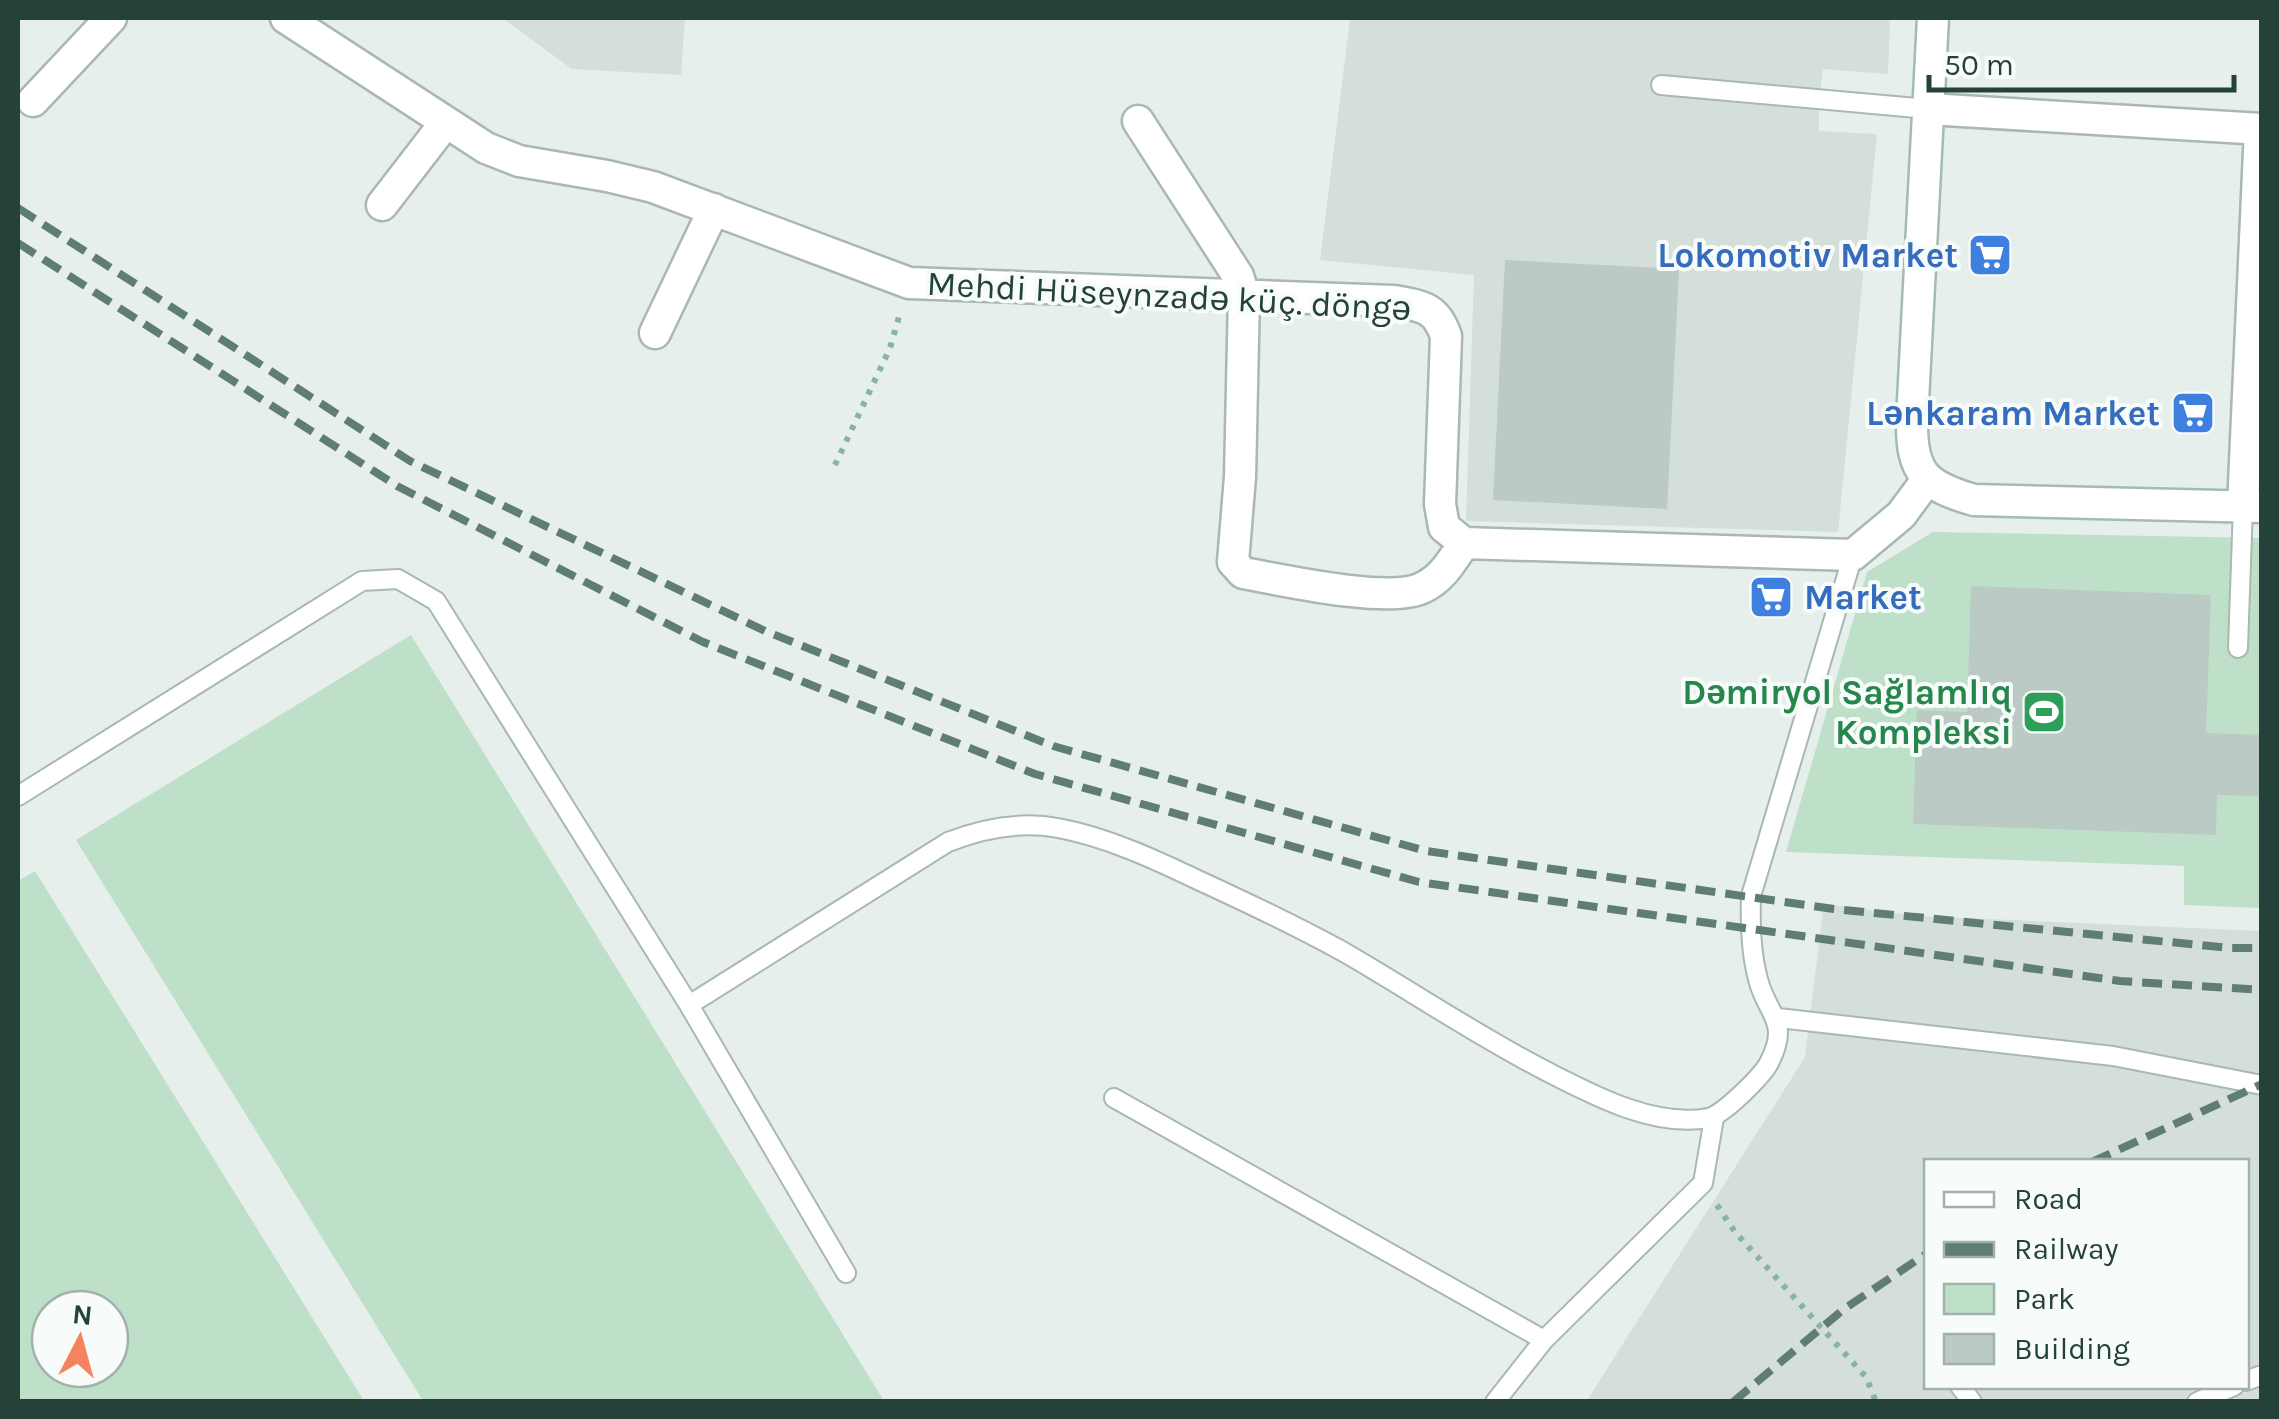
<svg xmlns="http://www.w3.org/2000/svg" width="2279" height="1419" font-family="Karla,sans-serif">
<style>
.built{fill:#d4dfda;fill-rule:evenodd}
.green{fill:#bfe0c8;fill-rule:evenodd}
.building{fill:#bbcac4}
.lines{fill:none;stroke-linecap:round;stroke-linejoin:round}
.lane-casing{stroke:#a8b8b2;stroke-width:22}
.street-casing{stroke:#a8b8b2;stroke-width:35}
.secondary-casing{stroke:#a4bbb3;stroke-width:35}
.path{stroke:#86b3a5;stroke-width:6;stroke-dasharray:5 8;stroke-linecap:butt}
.lane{stroke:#fff;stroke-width:18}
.street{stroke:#fff;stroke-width:30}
.secondary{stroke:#fff;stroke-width:30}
.rail{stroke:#5f7d75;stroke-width:8;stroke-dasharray:20 10;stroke-linecap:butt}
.labels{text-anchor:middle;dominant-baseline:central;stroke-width:8;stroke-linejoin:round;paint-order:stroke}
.shop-label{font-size:35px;font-weight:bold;fill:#366cbe;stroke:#f7fbf9;text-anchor:end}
.street-label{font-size:35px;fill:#24423a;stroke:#f7fbf9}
.leisure-label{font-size:35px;font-weight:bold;fill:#27864d;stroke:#f7fbf9;text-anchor:end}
</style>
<rect width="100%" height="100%" fill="#e6efeb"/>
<!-- built -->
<path class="built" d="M502,18H685L681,75L572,69Z
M1350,18H1890L1888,74L1823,69L1819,101V131L1877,134L1838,532L1466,521L1474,275L1320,260Z
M1824,904L1919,916L2261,931V1401L1586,1402L1805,1057ZM1926,1162H2246V1386H1926Z"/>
<!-- green -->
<path class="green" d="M1933,532L2261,538V908L2184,905V866L1786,852L1867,572Z
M411,635L884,1401H885H423L76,840Z
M35,871L364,1401H18V881ZM50,1309H110V1369H50Z"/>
<!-- building -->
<path class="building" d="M1505,260L1679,269L1667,509L1493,500Z
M1971,586L2211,595L2206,733L2262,735V796L2217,795L2216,835L1913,824L1917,710L1967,712Z"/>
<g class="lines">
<defs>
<path id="lane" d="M1661,85L1928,109
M2238,648L2243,506
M18,796L362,581L398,579L436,601L689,1005L846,1273
M689,1005L948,842C984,828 1020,821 1058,828C1107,837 1156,860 1200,881C1248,903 1296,926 1342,951C1410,990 1474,1034 1544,1070C1591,1094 1653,1128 1708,1118C1722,1116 1762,1076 1769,1063C1789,1024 1771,1018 1760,986C1751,958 1750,925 1751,896L1853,555
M1778,1018L2113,1056L2262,1085
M1114,1098L1544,1340L1703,1183L1714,1118
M2246,1381L2262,1375
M1960,1386L1972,1402
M1495,1402L1544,1340
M2197,1402L2234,1386"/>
<path id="street" d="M286,18L486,148L519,161L607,176L653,187L909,283L1394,301C1422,306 1436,307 1446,336L1440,504L1444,527L1464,543L1853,555L1901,515L1927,480
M33,101L111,18
M1928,109L2262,129
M1138,121L1238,276L1244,295L1240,477L1233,562L1243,573C1282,580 1389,604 1422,588C1442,579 1452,561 1464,543
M382,205L446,122
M655,333L714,209
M2243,506L2260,129"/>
<path id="secondary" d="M1933,18L1912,420C1911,473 1925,486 1974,500L2262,507"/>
</defs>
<!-- lane casing -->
<use href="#lane" class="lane-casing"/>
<!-- street casing -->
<use href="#street" class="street-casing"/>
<!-- secondary casing -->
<use href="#secondary" class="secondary-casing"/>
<!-- path -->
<path class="path" d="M835,465L890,348L900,313
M1717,1205L1735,1232L1866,1377L1876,1402"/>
<!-- lane -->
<use href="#lane" class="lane"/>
<!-- street -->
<use href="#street" class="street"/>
<!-- secondary -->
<use href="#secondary" class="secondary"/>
<!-- rail -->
<path class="rail" d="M18,208L410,461L765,631L1053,746L1426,851L1834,909L2230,948H2262
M18,243L397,486L703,642L1035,774L1419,882L2120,981L2262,990
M2092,1162L2262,1084
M1733,1402L1844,1309L1926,1254"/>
</g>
<!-- icons -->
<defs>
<symbol id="supermarket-square" viewBox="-11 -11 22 22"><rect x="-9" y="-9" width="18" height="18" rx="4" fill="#3f7fe0" stroke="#f7fbf9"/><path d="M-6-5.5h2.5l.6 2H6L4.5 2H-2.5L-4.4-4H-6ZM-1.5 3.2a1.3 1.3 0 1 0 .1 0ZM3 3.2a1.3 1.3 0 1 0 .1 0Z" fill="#fff"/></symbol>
<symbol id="stadium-square" viewBox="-11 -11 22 22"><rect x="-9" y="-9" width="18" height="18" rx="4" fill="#2e9e5b" stroke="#f7fbf9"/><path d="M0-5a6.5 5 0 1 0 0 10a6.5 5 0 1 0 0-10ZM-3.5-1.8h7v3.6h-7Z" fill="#fff"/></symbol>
</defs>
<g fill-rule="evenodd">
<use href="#supermarket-square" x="1965" y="230" width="50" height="50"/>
<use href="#supermarket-square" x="2168" y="388" width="50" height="50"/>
<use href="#supermarket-square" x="1746" y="572" width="50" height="50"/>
<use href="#stadium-square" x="2019" y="687" width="50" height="50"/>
</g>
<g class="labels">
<!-- shop labels -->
<g class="shop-label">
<text x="1958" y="255">Lokomotiv Market</text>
<text x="2160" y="413">Lənkaram Market</text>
<text x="1804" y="597" text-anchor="start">Market</text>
</g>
<!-- street labels -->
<g class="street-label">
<text transform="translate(1169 296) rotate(3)">Mehdi Hüseynzadə küç. döngə</text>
</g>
<!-- leisure labels -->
<g class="leisure-label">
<text x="2012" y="692">Dəmiryol Sağlamlıq<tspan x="2012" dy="40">Kompleksi</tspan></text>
</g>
</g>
<!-- border -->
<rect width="2279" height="1419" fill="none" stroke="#24423a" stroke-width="40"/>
<!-- legend -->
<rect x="1924" y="1159" width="325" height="230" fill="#f7fbf9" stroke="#a3b1ad" stroke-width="2.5"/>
<rect x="1944" y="1192" width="50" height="15" fill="#ffffff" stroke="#a3b1ad" stroke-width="2.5"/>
<text x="2014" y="1209" font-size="30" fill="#24423a">Road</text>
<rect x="1944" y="1242" width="50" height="15" fill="#5f7d75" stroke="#a3b1ad" stroke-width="2.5"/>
<text x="2014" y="1259" font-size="30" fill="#24423a">Railway</text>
<rect x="1944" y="1284" width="50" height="30" fill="#bfe0c8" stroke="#a3b1ad" stroke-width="2.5"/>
<text x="2014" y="1309" font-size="30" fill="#24423a">Park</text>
<rect x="1944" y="1334" width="50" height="30" fill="#bbcac4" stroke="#a3b1ad" stroke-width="2.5"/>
<text x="2014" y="1359" font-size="30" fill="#24423a">Building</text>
<!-- north arrow -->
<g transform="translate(80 1339) rotate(6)"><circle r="48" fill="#f7fbf9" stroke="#a3b1ad" stroke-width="2.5"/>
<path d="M0-8L18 38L0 25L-18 38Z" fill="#f4845f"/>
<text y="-15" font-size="28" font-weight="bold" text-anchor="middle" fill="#24423a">N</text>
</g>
<!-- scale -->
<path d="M1929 75v15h305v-15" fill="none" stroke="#24423a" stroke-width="5"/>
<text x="1944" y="75" font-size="30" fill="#24423a" stroke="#f7fbf9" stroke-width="8" paint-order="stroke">50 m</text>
</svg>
